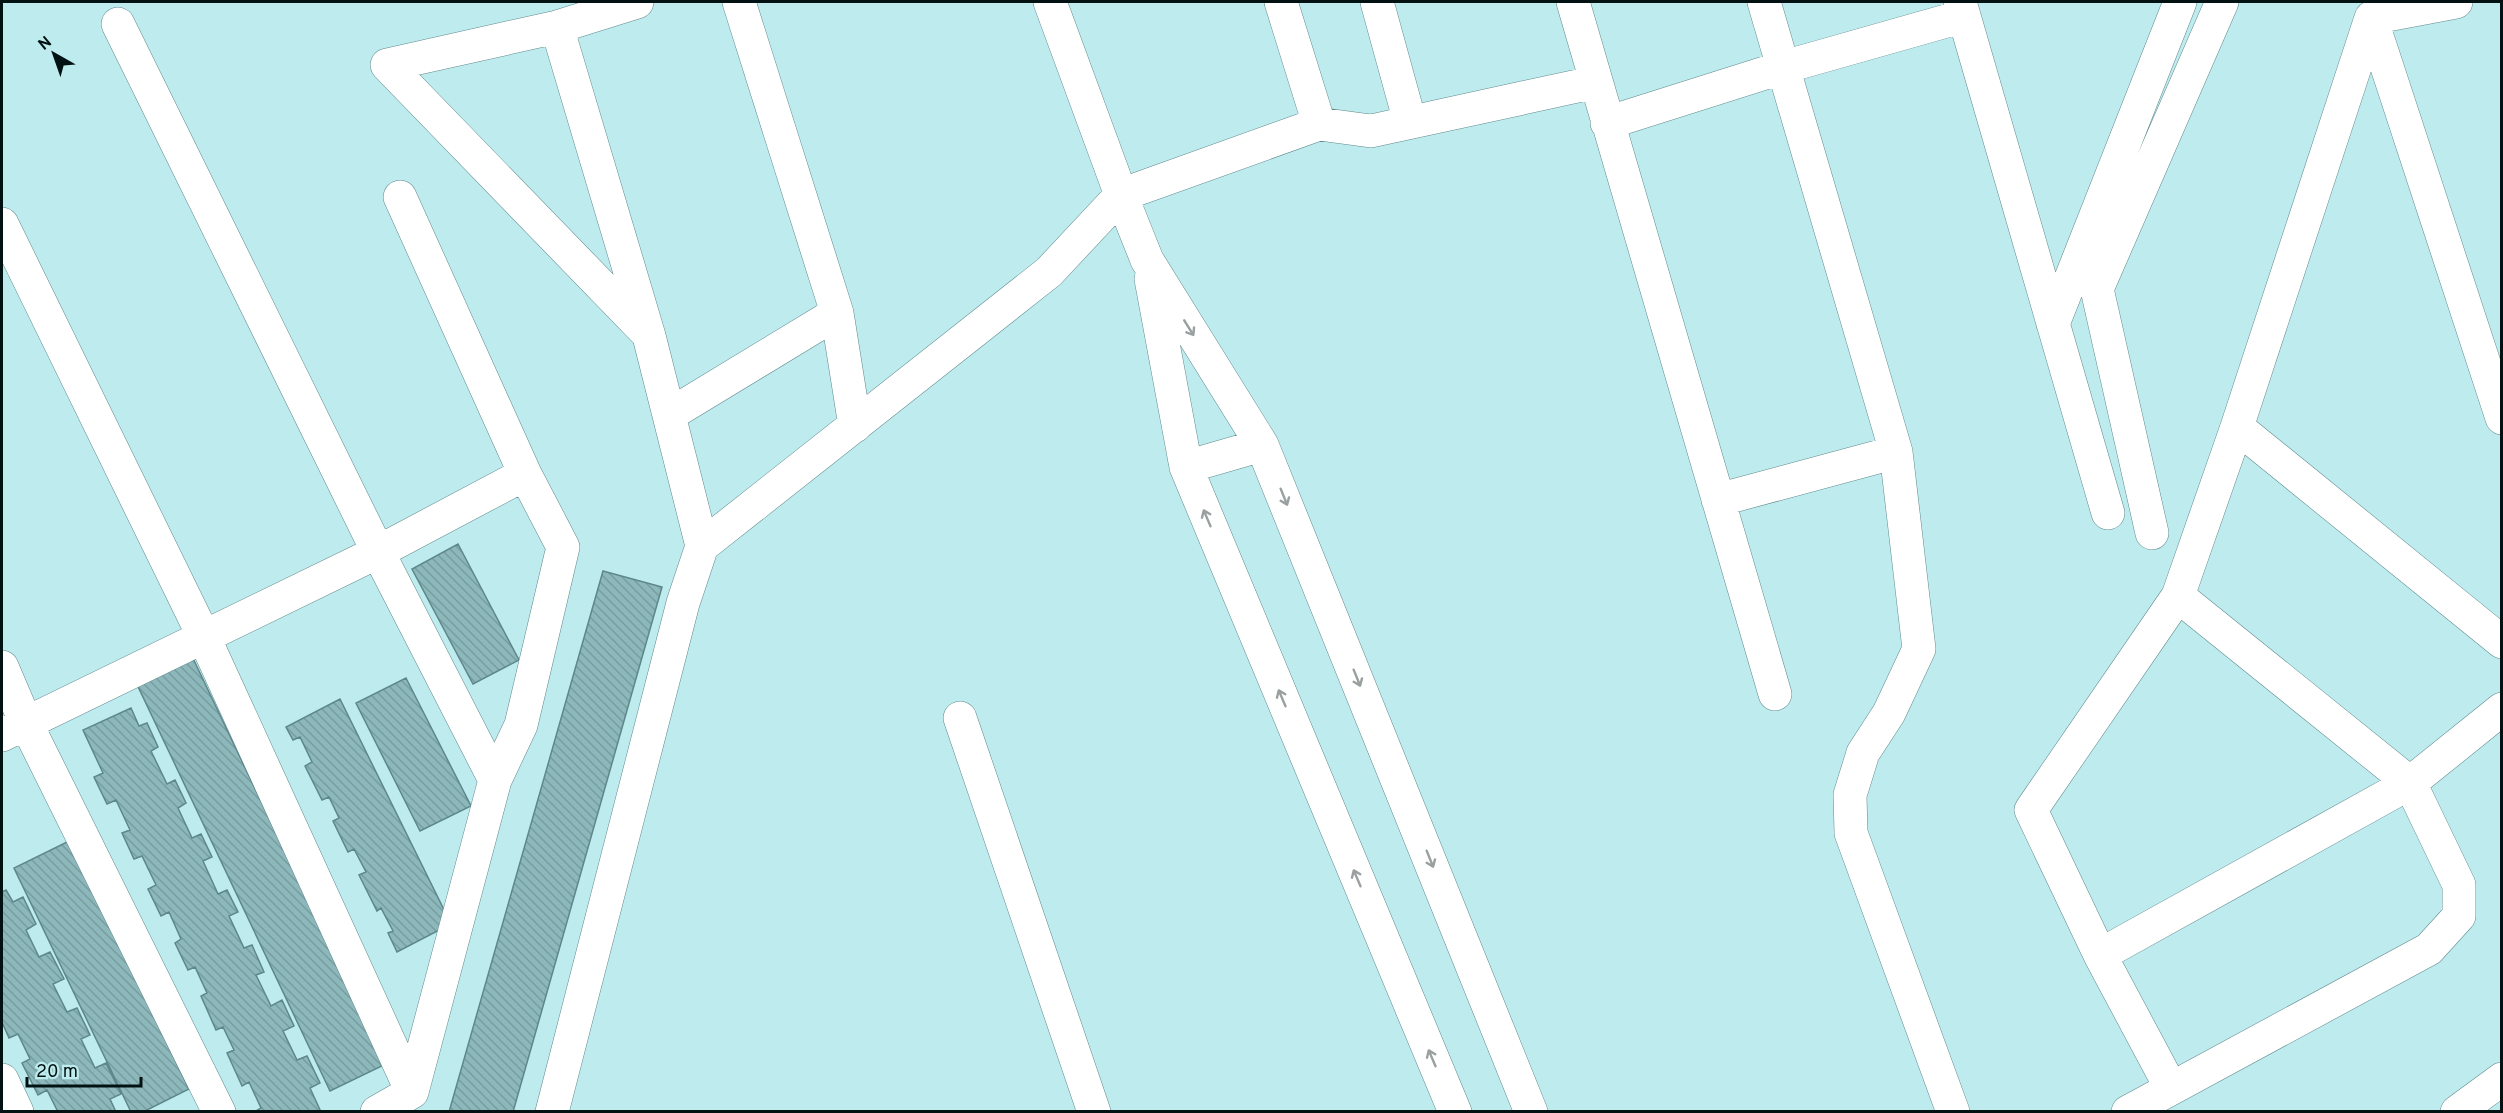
<svg xmlns="http://www.w3.org/2000/svg" width="2503" height="1113" font-family="Overpass,sans-serif">
<style>
.building{fill:url(#building-back-hatch);stroke:#5d878a;stroke-width:1.5}
.lines{fill:none;stroke-linecap:round;stroke-linejoin:round}
.minor-casing{stroke:#608a8d;stroke-width:34}
.minor{stroke:#fff;stroke-width:33}
.oneway{stroke:#9aa0a0}
</style>
<defs>
<pattern id="building-back-hatch" width="6" height="6" patternUnits="userSpaceOnUse" patternTransform="scale(1.5)"><rect width="6" height="6" fill="#8db8bb"/><path d="M-1 5l2 2M0 0l6 6M5-1l2 2" fill="none" stroke="#789da0"/></pattern>
</defs>
<rect width="100%" height="100%" fill="#beebee"/>
<!-- building -->
<path class="building" d="M458,544L519,660L473,684L412,569Z
M603,571L662,587L513,1112H449Z
M189,650L386,1064L330,1091L133,676Z
M406,678L471,806L420,831L356,703Z
M340,699L451,924L397,952L388,933L393,931L381,908L377,911L359,875L366,872L354,849L348,852L333,821L339,818L329,797L322,800L305,766L312,762L300,737L293,740L286,727Z
M131,708L139,726L147,723L158,747L151,751L167,784L175,780L186,803L178,808L192,838L201,834L212,857L203,861L218,894L227,890L238,912L229,916L244,948L252,945L264,972L256,975L271,1006L282,1000L294,1026L283,1031L297,1060L307,1056L320,1083L310,1088L321,1112H254L261,1108L249,1082L242,1086L227,1053L234,1050L223,1027L216,1030L201,996L207,993L195,967L188,970L175,943L181,939L169,912L161,916L148,889L156,885L142,856L134,859L122,833L130,830L116,800L107,804L94,777L103,773L83,730Z
M69,841L189,1089L143,1112H131L14,868Z
M6,890L13,902L23,897L36,924L26,930L39,957L50,952L64,979L53,984L67,1012L77,1008L90,1035L81,1039L95,1068L106,1063L121,1094L110,1099L116,1112H58L47,1090L38,1095L22,1063L30,1059L18,1034L9,1038L2,1022V892Z"/>
<g class="lines">
<defs>
<path id="minor" d="M637,2L557,27L387,65L646,332
M739,2L837,313L855,426
M1050,2L1121,195L1147,260L1262,445L1531,1112
M1281,2L1319,124L1371,131L1596,82
M1377,2L1410,122
M1573,2L1775,694
M1764,2L1896,452L1919,649L1889,713L1863,753L1850,795L1851,833L1953,1112
M1960,2L2108,513
M2456,2L2371,18L2237,427L2178,596L2031,810L2100,955L2410,783L2502,709
M2371,18L2502,418
M118,24L378,552L495,780
M1607,123L1784,67L1964,16
M400,197L525,474
M2,224L203,635L412,1092
M1151,279L1186,467L1455,1112
M2053,324L2180,2
M669,415L837,313
M2237,427L2502,642
M1186,467L1262,445
M1718,500L1896,452
M2152,533L2097,289L2222,2
M702,546L1049,272L1121,195L1319,124
M2,667L25,721L219,1112
M960,718L1094,1112
M2,735L378,552L525,474L563,547L521,725L495,780L412,1092L377,1112
M2100,955L2171,1088
M2,1080L17,1112
M552,1112L683,603L702,546L649,336L557,27
M2128,1112L2429,949L2459,916V885L2410,783L2178,596
M2457,1112L2502,1079"/>
</defs>
<!-- minor casing -->
<use href="#minor" class="minor-casing"/>
<!-- minor -->
<use href="#minor" class="minor"/>
</g>
<!-- one-way arrows -->
<defs><path id="oneway-shaft" d="M-6 0H5M1.5-3L5.5 0L1.5 3" fill="none" stroke-width="1.6" stroke-linecap="round" stroke-linejoin="round" transform="scale(1.5)"/></defs>
<g class="oneway">
<use href="#oneway-shaft" transform="translate(1189 328) rotate(58)"/>
<use href="#oneway-shaft" transform="translate(1284 497) rotate(68)"/>
<use href="#oneway-shaft" transform="translate(1207 518) rotate(-113)"/>
<use href="#oneway-shaft" transform="translate(1357 678) rotate(68)"/>
<use href="#oneway-shaft" transform="translate(1282 698) rotate(-113)"/>
<use href="#oneway-shaft" transform="translate(1430 859) rotate(68)"/>
<use href="#oneway-shaft" transform="translate(1357 878) rotate(-113)"/>
<use href="#oneway-shaft" transform="translate(1432 1058) rotate(-113)"/>
</g>
<!-- border -->
<rect width="2503" height="1113" fill="none" stroke="#021112" stroke-width="6"/>
<!-- north arrow -->
<g transform="translate(54 54) rotate(320)" stroke="#beebee" stroke-width="4.5" paint-order="stroke">
<path d="M0-4.5L10 22L0 15L-10 22Z" fill="#021112"/>
<text y="-9" font-size="16" font-weight="bold" text-anchor="middle" fill="#021112">N</text>
</g>
<!-- scale -->
<path d="M27 1077v9h114v-9" fill="none" stroke="#021112" stroke-width="3"/>
<text x="36" y="1077" font-size="18" fill="#021112" stroke="#beebee" stroke-width="4.5" paint-order="stroke">20 m</text>
</svg>
